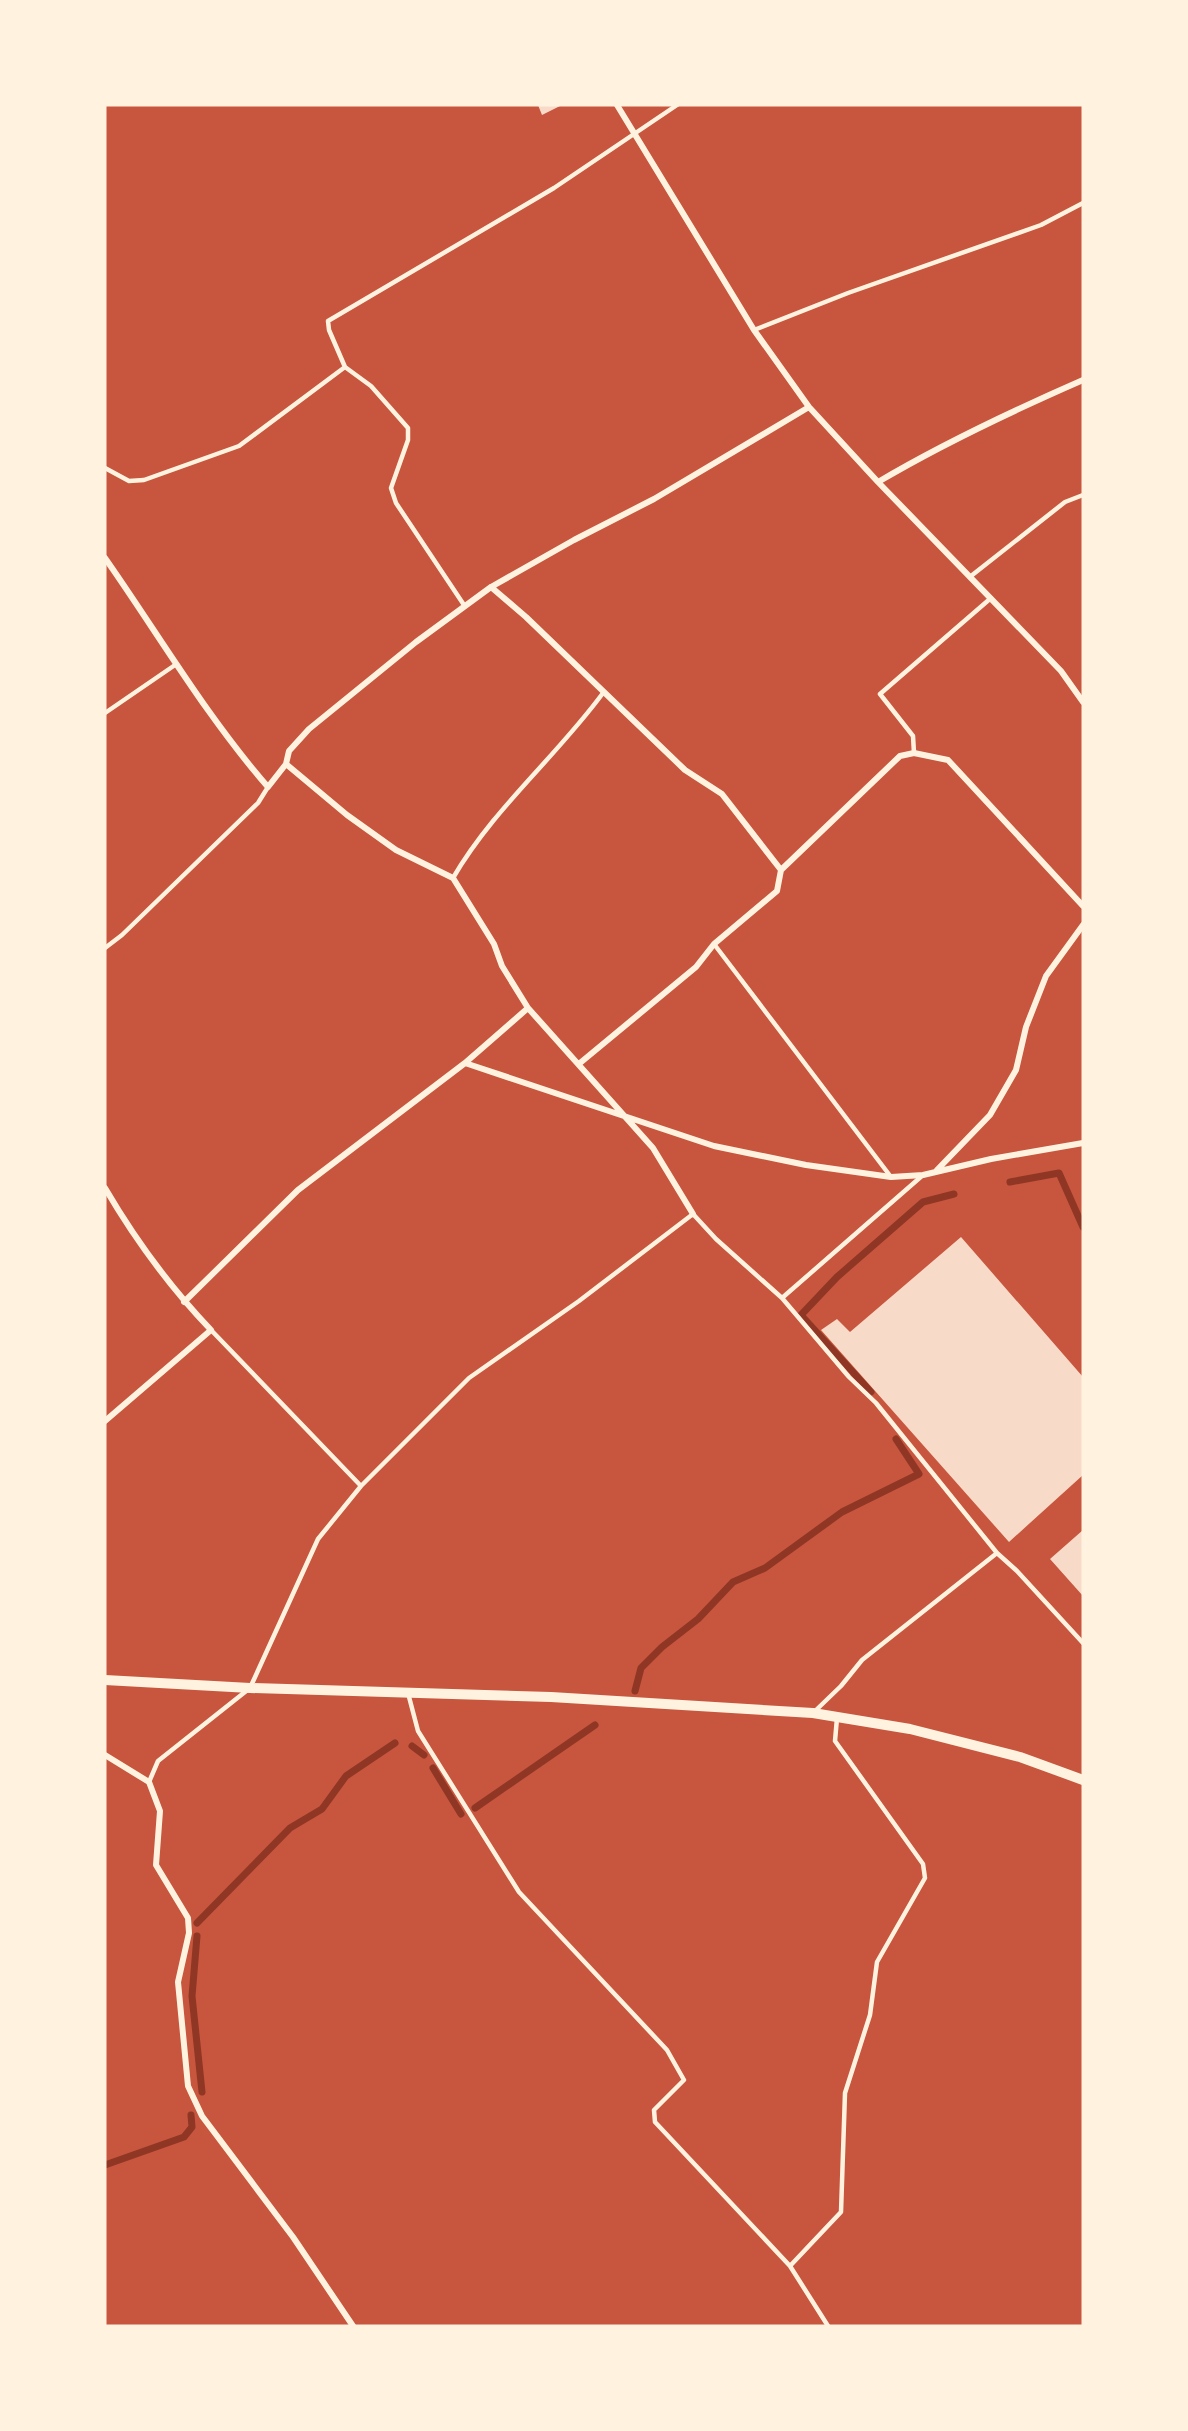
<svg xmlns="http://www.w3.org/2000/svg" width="1188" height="2431" font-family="'Public Sans',sans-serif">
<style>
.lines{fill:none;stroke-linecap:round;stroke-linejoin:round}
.stream{stroke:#8f3625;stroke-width:7}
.building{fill:#f7dbc8}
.service{stroke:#fff3e0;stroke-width:4.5}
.minor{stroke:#fff3e0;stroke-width:6}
.tertiary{stroke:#fff3e0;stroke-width:10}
</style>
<rect width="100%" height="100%" fill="#c8553d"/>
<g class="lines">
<!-- stream -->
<path class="stream" d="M1010,1182L1059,1173L1083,1227
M871,1392L801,1315L837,1277L923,1202L954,1194
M635,1691L641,1668L662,1647L698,1619L733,1582L765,1568L842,1512L919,1474L896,1439
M412,1746L424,1755
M433,1768L461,1814
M475,1808L595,1725
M197,1923L290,1828L322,1809L346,1776L395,1743
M197,1936L192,1996L202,2092
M105,2165L184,2137L192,2127L191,2115"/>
</g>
<!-- building -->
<path class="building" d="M538,105H562L542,115Z
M961,1237L1083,1377V1475L1009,1542L821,1330L837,1319L850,1332Z
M1083,1530V1596L1050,1559Z"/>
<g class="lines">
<!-- service -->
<path class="service" d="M754,330L848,293L1041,225L1083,203
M345,367L371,386L408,428V440L391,488L396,503L464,605
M105,468L129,481L144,480L239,446L345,367L329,330L328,321L554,188L677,105
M971,576L1065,502L1083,495
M105,713L175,665
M914,753L913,736L880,694L991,598
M453,878C493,809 556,757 603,693
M714,944L891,1177
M105,948L122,935L258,803L268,787
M782,1298L923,1175
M211,1330L361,1486
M997,1553L1017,1571L1083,1643
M408,1693L418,1731L519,1892L667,2050L684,2080L654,2110L655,2122L790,2266L828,2326
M149,1782L158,1761L250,1688L318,1539L361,1486L469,1378L579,1301L693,1214L716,1239L782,1298L849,1377L876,1403L997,1553L862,1660L841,1686L814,1712
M790,2266L841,2212L845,2093L870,2015L877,1962L925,1878L923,1864L835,1741L837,1718"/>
<!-- minor -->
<path class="minor" d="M617,105L754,330L809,407L878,482L1061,671L1083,702
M878,482C944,443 1012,411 1083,380
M105,558C159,635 206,716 268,787L286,764L289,751L309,729L416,642L491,587L574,540L654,499L809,407
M491,587L526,617L685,770L722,794L781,870
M286,764L347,815L396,850L453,878L494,944L502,966L528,1008L653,1148L693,1214
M465,1063L528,1008
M580,1063L696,967L714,944L777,891L781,870L900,756L914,753L948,760L1083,906
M937,1170L990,1115L1016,1070L1026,1027L1046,976L1083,925
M105,1188C136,1241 169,1286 211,1330L105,1421
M184,1302L298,1190L465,1063L714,1146L806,1165L891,1177L923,1175L991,1159L1083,1143
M105,1755L149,1782L160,1811L156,1865L188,1918L189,1933L178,1982L188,2086L202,2116L293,2237L353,2326"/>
<!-- tertiary -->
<path class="tertiary" d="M105,1680L250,1688L551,1697L813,1713L910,1729L1020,1757L1083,1780"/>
</g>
<!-- border -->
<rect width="1188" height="2431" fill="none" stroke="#fff3e0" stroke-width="213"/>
</svg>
